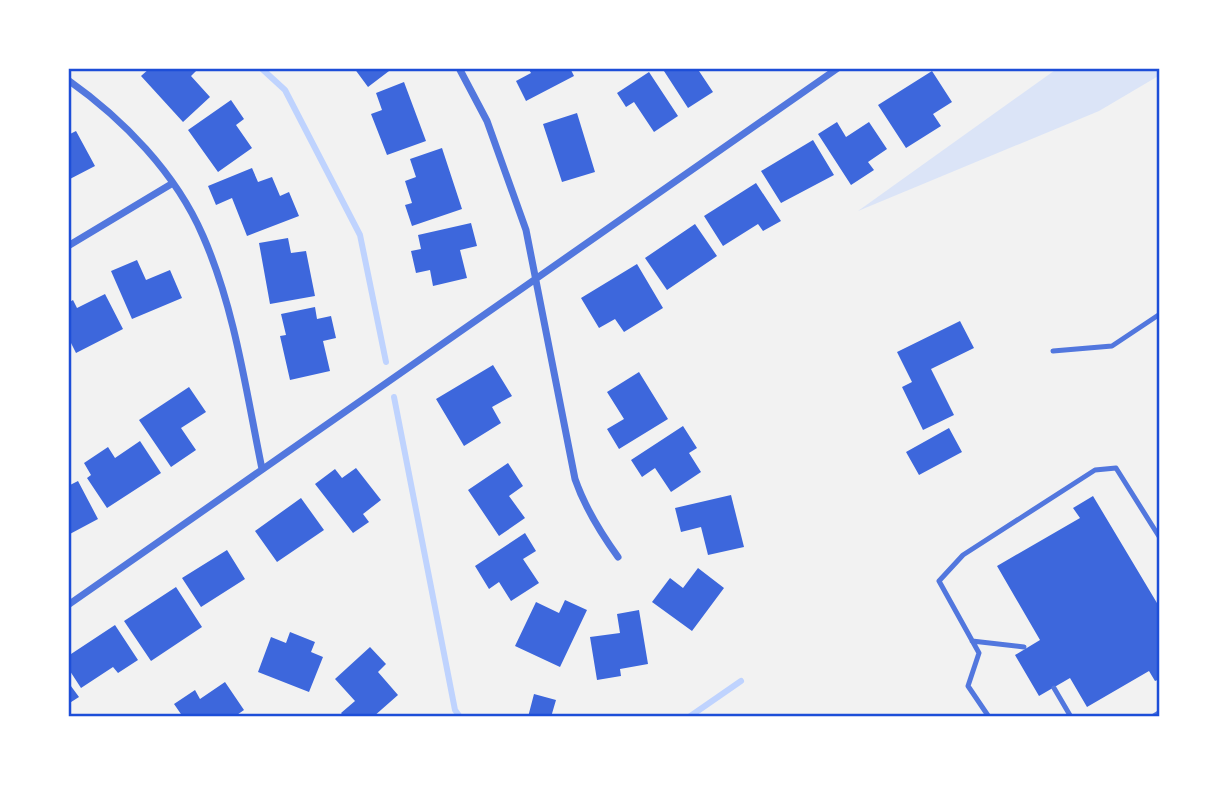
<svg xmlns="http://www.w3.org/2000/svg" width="1228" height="785" font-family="Barlow,sans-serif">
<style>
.green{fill:#dbe4f7}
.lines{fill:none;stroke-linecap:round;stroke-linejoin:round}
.stream{stroke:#bfd3fe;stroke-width:6}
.building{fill:#3d67dc}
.service{stroke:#5277de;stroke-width:5}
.minor{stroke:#5277de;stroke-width:7}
.neatline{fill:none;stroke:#1d4ed8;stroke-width:2.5}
</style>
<rect width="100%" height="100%" fill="#f2f2f2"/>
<!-- green -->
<path class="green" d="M1058,68H1160V75L1099,111L858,211Z"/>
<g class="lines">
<!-- stream -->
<path class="stream" d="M261,68L285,90L360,235L386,362
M394,397L455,710L460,717
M689,717L741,681"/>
</g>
<!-- building -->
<path class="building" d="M150,68H195L197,70L191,76L210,97L183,122L141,76Z
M354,68H393L368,87Z
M528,68H570L574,76L526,101L516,81L531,73Z
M662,68H697L713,92L688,108Z
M932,71L952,102L933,114L941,126L906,148L878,105Z
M649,72L678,116L654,132L634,102L626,107L617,93Z
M404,82L426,141L387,155L371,114L382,110L376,93Z
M231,100L244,119L236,125L252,148L218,172L188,130Z
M577,113L595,172L562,182L543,124Z
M837,122L846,137L869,122L887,149L868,162L874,170L851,185L818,134Z
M76,131L95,166L68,180V135Z
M813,140L834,175L781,203L761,171Z
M442,148L462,209L412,226L405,205L412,203L405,181L416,177L410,159Z
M252,168L258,182L272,177L280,196L289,192L299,216L247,236L232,198L216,205L208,186Z
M756,183L781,221L763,231L758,224L723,246L704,216Z
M471,223L477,246L460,250L467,278L433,286L430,270L416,273L411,251L421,249L418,235Z
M695,224L717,256L667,290L645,258Z
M288,238L291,253L306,251L315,296L270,304L259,243Z
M137,260L146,280L170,270L182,298L132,319L111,271Z
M637,264L663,308L624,332L615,319L599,328L581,298Z
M105,294L123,329L76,353L68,337V303L73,300L77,308Z
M315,307L317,319L331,316L336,338L323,341L330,371L290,380L280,336L286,335L281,314Z
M960,321L974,348L931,369L954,415L923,430L902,387L912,382L897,352Z
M493,365L512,396L492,407L501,423L464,446L436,399Z
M639,372L668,419L619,449L607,429L624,419L607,392Z
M189,387L206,412L181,428L196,450L171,467L139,420Z
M683,426L697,448L689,453L701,472L671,492L655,468L642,477L631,460Z
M949,428L962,452L919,475L906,452Z
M140,441L161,473L107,508L87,478L91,475L84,463L108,447L115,458Z
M508,463L523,486L509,496L525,518L499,536L468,490Z
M356,468L381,500L363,514L369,522L353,533L315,484L335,469L342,478Z
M78,481L98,519L68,535V486Z
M731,495L744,547L708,555L701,527L681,532L675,508Z
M1093,496L1160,608V679L1155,681L1149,671L1087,707L1070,678L1039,696L1015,655L1040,640L997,566L1080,518L1073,508Z
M301,498L324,530L277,562L255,531Z
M525,533L536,551L523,559L539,583L511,601L499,582L489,589L475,566Z
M227,550L245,579L201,607L182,578Z
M698,568L724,588L692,631L652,602L670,578L683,588Z
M176,587L202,627L151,661L124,621Z
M565,600L587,610L560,667L515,646L536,602L559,613Z
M639,610L648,664L620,669L621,676L597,680L590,637L620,633L617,614Z
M115,625L138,660L118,673L113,667L81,688L68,668V656Z
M290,632L315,642L311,652L323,657L309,692L258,672L271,637L286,643Z
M370,647L386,664L378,672L398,695L373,717H344L341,713L355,701L335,679Z
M68,682L79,697L68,704Z
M225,682L244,710L234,717H183L174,704L195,690L200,699Z
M534,694L556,700L551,717H528Z"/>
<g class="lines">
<!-- service -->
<path class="service" d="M1053,351L1112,346L1160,314
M972,641L1024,647
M1054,688L1071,717
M989,717L968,686L979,653L939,581L963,555L1095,470L1116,468L1160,538
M1152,717L1160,712"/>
<!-- minor -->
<path class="minor" d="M459,68L487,121L526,230L575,479C585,508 600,532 618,557
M68,80C123,119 176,173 203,236C235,309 246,391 262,469
M68,246L173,183
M68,605L838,68"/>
</g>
<!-- border -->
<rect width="1228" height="785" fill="none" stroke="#ffffff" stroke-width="140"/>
<rect x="70" y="70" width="1088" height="645" class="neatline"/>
</svg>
